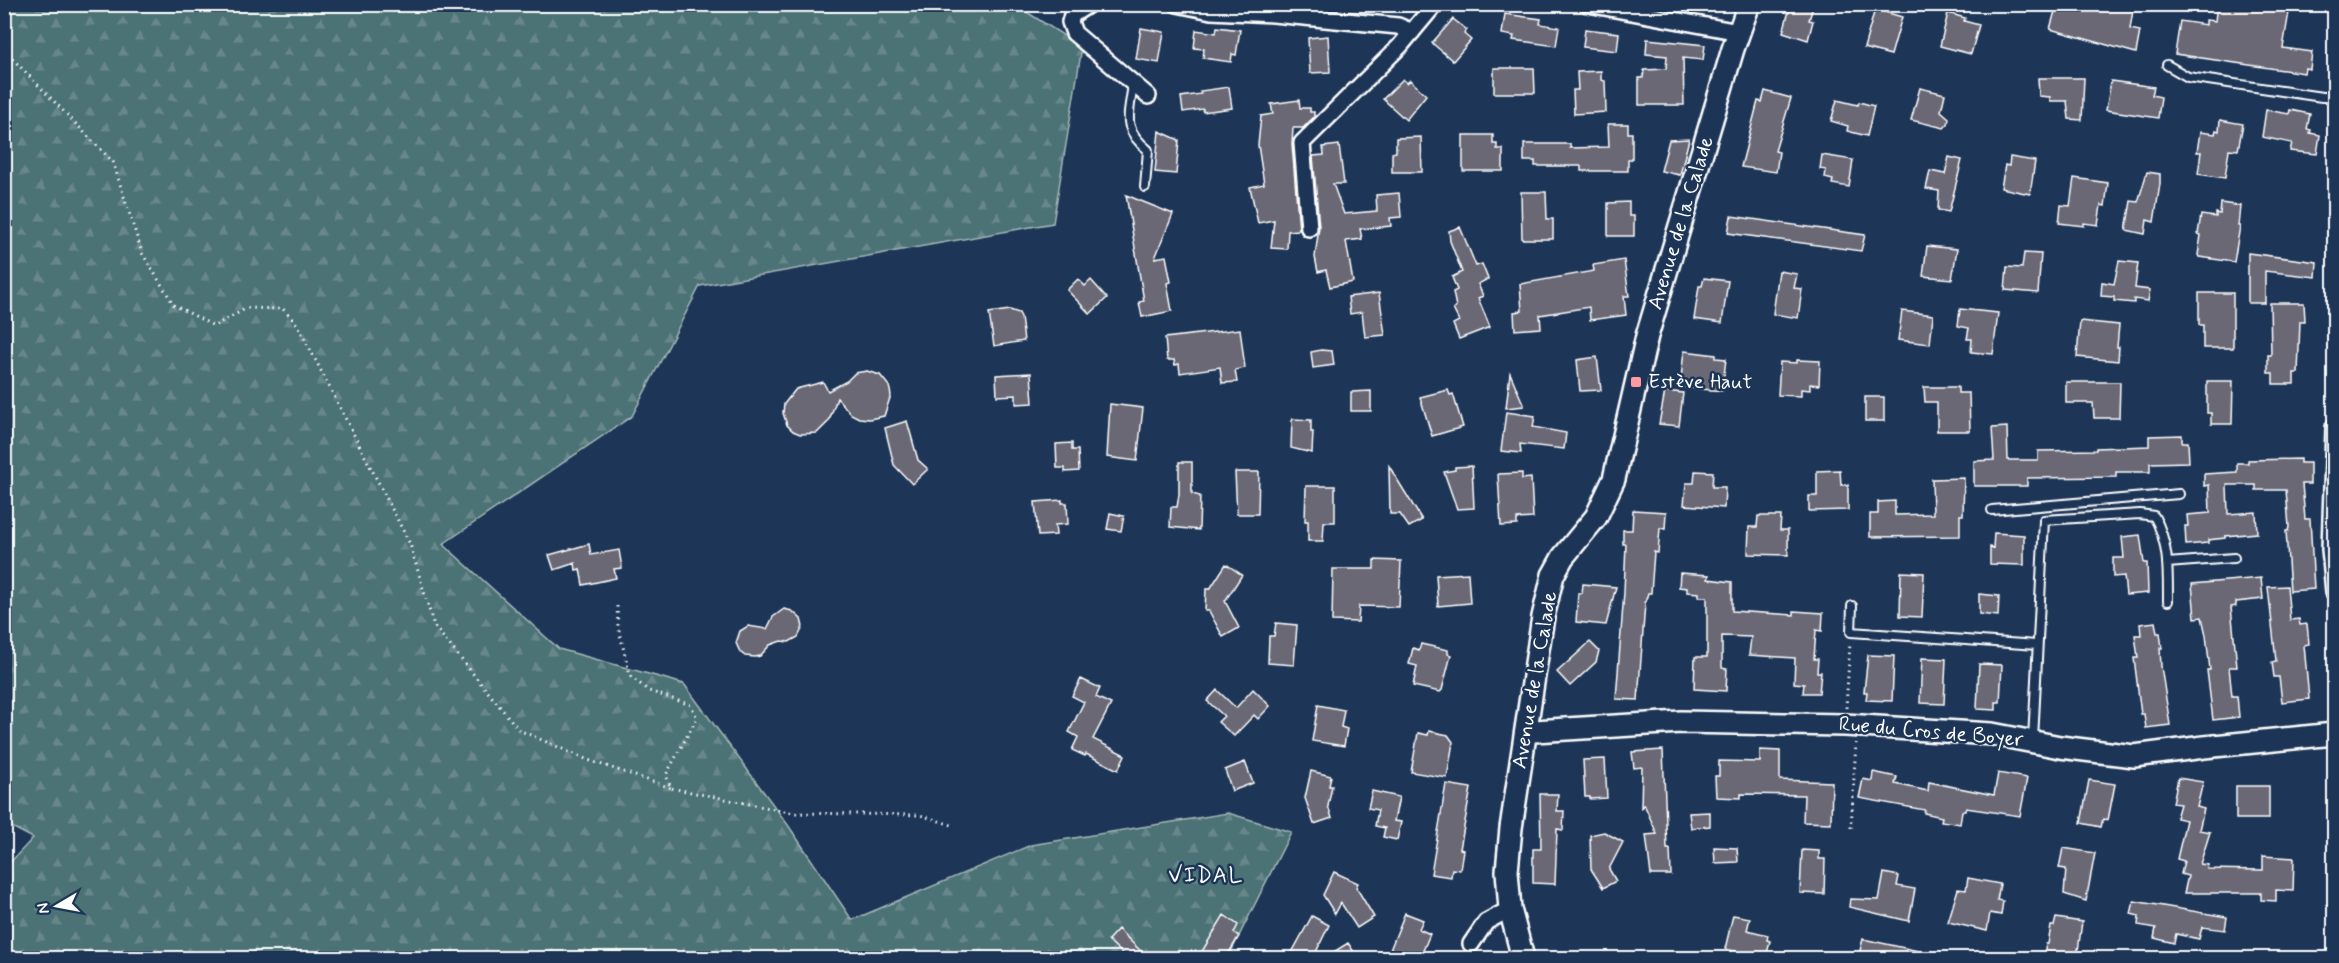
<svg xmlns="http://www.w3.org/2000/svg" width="2339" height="963" font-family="Mynerve,sans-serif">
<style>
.forest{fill:url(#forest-firs);stroke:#a6b8ba;stroke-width:1.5}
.building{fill:#6a6774;stroke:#fff;stroke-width:1.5}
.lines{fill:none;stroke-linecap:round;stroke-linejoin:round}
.lane-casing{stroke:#fff;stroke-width:12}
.street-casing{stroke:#fff;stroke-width:20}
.secondary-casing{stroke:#fff;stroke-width:26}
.path{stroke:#fff;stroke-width:3;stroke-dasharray:1.5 4.5;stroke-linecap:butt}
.lane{stroke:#1d3557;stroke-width:8}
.street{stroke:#1d3557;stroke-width:15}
.secondary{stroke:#1d3557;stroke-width:21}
.poi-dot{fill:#ff9aa2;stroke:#1d3557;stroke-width:2}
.labels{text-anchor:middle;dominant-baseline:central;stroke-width:5;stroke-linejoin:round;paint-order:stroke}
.street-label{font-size:21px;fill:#fff;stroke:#1d3557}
.poi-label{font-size:21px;fill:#fff;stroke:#1d3557;text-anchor:start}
.neighbourhood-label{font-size:22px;letter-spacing:1.5px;fill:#fff;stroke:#1d3557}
</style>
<defs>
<pattern id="forest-firs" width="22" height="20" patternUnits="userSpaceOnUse" patternTransform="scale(1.5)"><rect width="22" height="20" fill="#4c7275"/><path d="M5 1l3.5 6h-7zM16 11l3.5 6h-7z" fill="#67878a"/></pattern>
</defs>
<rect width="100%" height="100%" fill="#1d3557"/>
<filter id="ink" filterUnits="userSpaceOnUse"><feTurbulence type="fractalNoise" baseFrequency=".0167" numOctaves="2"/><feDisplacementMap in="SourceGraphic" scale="12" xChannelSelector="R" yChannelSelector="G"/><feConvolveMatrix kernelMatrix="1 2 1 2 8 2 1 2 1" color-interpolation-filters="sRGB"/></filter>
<g filter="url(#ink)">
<!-- forest -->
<path class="forest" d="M1014,4L1082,47L1053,223L700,286L632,416L443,544L559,649L684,684L788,825L852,920L1031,845L1228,813L1291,832L1228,958H5L4,869L33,838L4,823L5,5Z"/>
<!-- building -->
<path class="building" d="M1791,4H1814L1809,20L1813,21L1808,40L1783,32Z
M2057,4H2134L2130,29L2140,31L2136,53L2050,29Z
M2217,4L2290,6L2283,48L2312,52L2310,69L2305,68L2304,73L2175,54L2180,21L2206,25V20L2215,21Z
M1875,9L1902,17L1891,55L1864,48Z
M1948,13L1965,18L1964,21L1979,25L1971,54L1940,46Z
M1505,14L1541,19L1540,24L1559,27L1556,46L1513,40L1514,36L1502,34Z
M1453,19L1467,30L1464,34L1471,40L1453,61L1432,43Z
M1217,27L1240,30L1236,55L1232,54L1231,62L1203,58L1204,49L1194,48L1196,30L1216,33Z
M1141,28L1164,32L1159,63L1136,59Z
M1585,29L1619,33L1617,51L1583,47Z
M1328,36L1330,72L1310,73L1308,38Z
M1647,39L1705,45L1703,60L1683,58L1684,105H1639V78H1643L1644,70L1666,69L1667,56L1646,54Z
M1494,68H1534L1535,93H1494Z
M1601,71V80L1605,81L1606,112L1574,114L1573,90H1578L1577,72Z
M2038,78H2084L2082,120L2069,119L2067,101H2050V97L2039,96Z
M1403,79L1407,83L1410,80L1426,95L1406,120L1383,99Z
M2111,81L2154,87L2152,95L2161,97L2158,118L2106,110Z
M1229,87L1232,108L1203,112V109L1183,112L1181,97L1201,94L1200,91Z
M1920,88L1945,94L1941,111L1949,118L1948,124L1944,128L1911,120Z
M1765,91L1791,98L1775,151L1779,152L1776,172L1741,167L1758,101L1762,102Z
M1299,100L1300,108H1310V112H1314V117L1303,128H1293L1292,144L1299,230L1288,231L1287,249L1271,248L1274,220L1258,223L1250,187L1264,184L1258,145L1261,116L1273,114L1271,104Z
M1837,100L1858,105L1859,102L1874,106L1867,136L1847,131L1848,126L1831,121Z
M2266,110L2289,114L2290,110L2310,114L2307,129L2311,130L2310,133L2320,135L2317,154L2290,151L2292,143L2262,137Z
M2220,120L2243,124L2238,150L2229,149L2225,178L2198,174L2201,152H2197L2200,132L2215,134L2216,130L2219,131Z
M1608,124H1628V133H1632V159L1628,160V171H1581V166H1535V161H1524V144H1570V148L1609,147Z
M1159,131L1179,140L1176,174L1155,172Z
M1463,135H1493V144H1497V149H1503V171H1463Z
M1421,137L1422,172H1392V153L1396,152V138Z
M1689,139L1680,175L1661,171L1669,140Z
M1339,145L1344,184H1333L1344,214L1377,211L1376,195L1399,193L1401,217L1390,218L1391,226L1360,229L1362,239L1346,241L1353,282L1330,287L1326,270L1318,272L1315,257L1319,227L1313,156L1324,155L1323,147Z
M1822,155L1853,160L1849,187L1832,184L1833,180L1825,178L1826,170L1820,169Z
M1949,157L1962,160L1949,212L1938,210L1939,191L1926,189L1930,171L1945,174Z
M2010,157L2035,161L2030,194L2001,188L2005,165L2009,166Z
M2147,172L2160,174V184L2154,222L2147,220L2145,234L2126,230L2131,201L2138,202Z
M2074,178L2108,183L2105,206L2101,205L2098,225L2084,223V226L2059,223L2061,205L2070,206Z
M1521,192H1546L1547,219H1553V239H1522Z
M1126,195L1173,214L1155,258L1166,256L1171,282L1167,283L1172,311L1142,317L1139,302L1144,301Z
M1629,202V216H1634V236H1608V203Z
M2221,203L2240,206L2238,226H2240L2234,262L2199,257L2198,255L2201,235L2198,234L2201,215L2216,217V213L2220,214Z
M1731,216L1865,235L1861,251L1728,233Z
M1460,227L1476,266L1482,264L1488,279L1478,284L1483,296L1478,298L1490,327L1459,339L1453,324L1459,321L1453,309L1456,307L1453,292L1457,290L1452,277L1462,272L1450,241L1449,231Z
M1927,246L1957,249L1952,279L1923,276Z
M2024,253L2041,254L2038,293L2005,290L2007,267L2022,268Z
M2248,253L2317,262L2316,277L2265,271V303H2248Z
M1624,260L1629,296H1624L1626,315L1590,320L1589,307L1540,315L1541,328L1515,330L1514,312L1522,311L1520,284L1594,271L1593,265Z
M2119,261L2138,263L2135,288L2150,290L2148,301L2134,299V303L2114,301V297L2101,296L2102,282L2114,284Z
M1779,271L1797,274L1794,288L1802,289L1798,318L1773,314Z
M1704,278L1728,281L1722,323L1694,319L1699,286H1702Z
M1078,279L1085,286L1091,280L1107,298L1090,314L1067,290Z
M1379,293L1385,335L1365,337L1362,312L1350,314L1348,297Z
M2199,293H2233V348H2203V325H2199Z
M2270,303H2304L2305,321H2300L2298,373H2294V384H2273V373H2268V355H2271Z
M1960,309L1998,313L1993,354L1971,352L1972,339H1967L1969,328L1958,326Z
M1010,310L1019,313L1021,317L1024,341L994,346L989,313Z
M1902,311L1933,315L1930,344L1898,340Z
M2080,321L2119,325L2117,347H2119L2118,361L2077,357Z
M1240,329L1245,368L1235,370L1237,382L1222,383L1220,367L1180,373L1179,364L1175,365L1174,360H1167L1165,338Z
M1321,350L1332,351L1334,365L1313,368L1311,352Z
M1684,351L1716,355V358L1726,359L1722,391L1680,387Z
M1597,357L1601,390L1580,391L1577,360Z
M1797,360L1820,361L1819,385L1810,384V390L1801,389V396L1778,395L1780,362L1797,363Z
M867,371L880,375L889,386L891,395L884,416L869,419L859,418L851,414L837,398L829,421L817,433L800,434L793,431L787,425L783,413L784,404L796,389L823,382L828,391L847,381L855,373Z
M1031,373L1033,403L1016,404V395L997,396L996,375Z
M1510,373L1524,406L1506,408Z
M2207,381H2233L2232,424H2211V413H2207Z
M2066,382H2120L2119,418H2094L2093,403H2066Z
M1924,387H1958V393H1969L1970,431H1937V402H1925Z
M1448,390L1450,395L1453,394L1463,427L1432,436L1420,397Z
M1371,391V411H1351V392Z
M1665,391L1683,393L1679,426L1659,424Z
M1865,397H1884V421H1865Z
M1110,404L1143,408L1137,461L1107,457Z
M1506,412L1535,416L1533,427L1566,433L1564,449L1520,444L1521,453L1501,451Z
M1292,419L1311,420V432H1313L1312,453L1291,448Z
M907,421L918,460L928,469L912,484L894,465L885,428Z
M2007,427L2008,460H2038V451L2096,450V448L2149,446V436L2182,435V442H2188L2189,462L2150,463V472H2116V477L2027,478V486H1974V461L1994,460L1992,428Z
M1072,443V450H1078L1079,471L1065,472V468H1057L1056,444Z
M2300,459V463H2310V484H2302L2305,519H2310L2314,589L2290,591L2286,531H2288L2289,527L2286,490H2256V485H2227L2228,514L2256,512L2257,533L2225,536V538L2208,540V543L2186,545L2185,526H2188L2187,515L2210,513L2209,485L2204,486V474L2237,472V463H2248V460Z
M1179,462H1192V494L1200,496L1199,530L1170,527L1171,507H1177L1179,494Z
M1389,466L1422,520L1409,527L1400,514H1390Z
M1472,466L1474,508L1457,509L1444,472L1455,470V467Z
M1840,470L1841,485H1848V510L1809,511V496H1817V471Z
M1695,471L1713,472L1712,487H1725L1724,508L1684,505L1686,483H1694Z
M1235,472H1259L1258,514H1237Z
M1522,473V479L1531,478L1533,518L1517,519V525L1501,526L1498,474Z
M1964,478L1963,515H1960V536L1870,537V514H1878V502L1895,501V515L1933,514L1932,479Z
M1306,486H1335V522H1324L1323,541H1308V521H1305Z
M1062,500V503H1067L1068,524L1055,525L1056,535L1038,536L1035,502Z
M1633,510L1666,512L1665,529L1660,528L1658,553L1654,552L1651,593H1648L1645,603L1638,700L1616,699L1624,592L1626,544H1623V530H1632Z
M1110,513L1124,516L1121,531L1107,529Z
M1758,516H1781L1780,530H1788V555L1748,554L1749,527H1757Z
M1994,533L2024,535V565L1990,564V547L1993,548Z
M2140,535L2144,563H2147L2148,593L2126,595L2124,576L2113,577V558H2124L2122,537Z
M589,544L591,555L619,550L622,568L614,569L616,578L583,585L580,569L576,570L575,563L554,570L549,555Z
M1374,560L1401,561L1399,607L1359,606L1358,622L1332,621L1333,569H1374Z
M1226,564L1242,575L1225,601L1239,628L1223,637L1209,611H1205L1206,589H1210Z
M1901,572L1924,573L1922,617L1900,616Z
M1468,573L1470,603L1438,606L1436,575Z
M1680,573L1709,575L1708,579L1732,582V611L1794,615V611L1823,613L1822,631L1816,630L1814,659H1818L1817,672H1821L1819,693H1803L1804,684L1794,683L1795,658L1749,655L1751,637L1722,636V668L1727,669L1726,691L1694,689L1695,657H1707V597H1699V593L1687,592V588L1679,587Z
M2261,578L2263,599L2236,602V606L2231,607L2237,667H2229L2232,696H2237L2239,717L2213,720L2207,670H2210L2206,635L2202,617L2195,618L2192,584Z
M1583,584L1616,587L1606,625L1576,622L1578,593H1582Z
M2287,586L2290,620L2299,619L2300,625L2307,624L2309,644L2304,645L2309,699L2282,702L2279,677H2274L2272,662L2276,661L2268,587Z
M1979,594L1999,596L1998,616L1979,614Z
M784,609L792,611L801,619L803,627L798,637L789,642L781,641L770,645L760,656L755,657L745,656L740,652L736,643L740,631L748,626L767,629L773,617Z
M2155,622L2157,633H2160L2162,648H2160L2161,666L2170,725L2146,728L2144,714H2141L2134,658H2138L2135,635H2141L2140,624Z
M1276,623L1297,625L1294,665L1268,663L1269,636H1274Z
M1590,642L1599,651L1596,662L1570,686L1557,672Z
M1421,644L1448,650V654L1451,655L1442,690L1440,692L1413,686L1417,666L1409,664L1413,648L1419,650Z
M1868,655L1894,656L1892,701L1866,700L1867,692H1864Z
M1922,658L1946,659L1944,704L1920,703Z
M1979,664L2002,665L2000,702H1996V710L1977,709Z
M1081,679L1100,688L1096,697L1111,704L1093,739L1125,755L1118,770L1086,754L1085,756L1072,750L1078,737L1069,732L1084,702L1072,696Z
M1253,689L1270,706L1258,719L1254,715L1234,736L1218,722L1224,716L1207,701L1217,690L1236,708Z
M1318,705L1344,710L1341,727L1347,729L1344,746L1312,741Z
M1429,731L1448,735L1453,742L1447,778L1411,772L1418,733L1428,735Z
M1663,750L1667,849H1670L1671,875H1651L1646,835L1657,834L1644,804L1641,808L1642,767L1634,768L1632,752Z
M1760,750L1780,751V780L1832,782L1831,823L1803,822L1804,795L1741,794V798L1716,797L1715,776H1719V761L1760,762Z
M1605,759L1607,798L1590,799V797H1585L1583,760Z
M1245,762L1253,783L1232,791L1225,770Z
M1311,771L1331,776L1329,786H1332L1328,806L1332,818L1314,824L1305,798Z
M1873,772L1897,777L1895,784L1928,791L1929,782L1994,795L1998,773L2027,778L2020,816L1966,808L1965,811H1962L1960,824L1941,821L1942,817L1924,813L1925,810L1859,798L1863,779L1872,781Z
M2178,778L2203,782L2197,807L2204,809L2199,830L2210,832L2200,864L2208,865L2207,869L2263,870V856L2294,858L2293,891L2276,890V901L2261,900V893H2184L2188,876L2181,874L2184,861L2177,859L2186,820L2176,818L2180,804L2173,803Z
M2089,780L2115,784L2108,820L2103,819L2101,827L2081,823Z
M1446,784L1471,788L1460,849L1463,850L1460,870L1452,869L1451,877L1431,874Z
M2236,786H2269V819H2236Z
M1372,791L1399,797L1394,821L1401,822L1397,840L1383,837L1385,828L1375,826L1378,810L1368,808Z
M1540,794H1558L1557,811H1564L1563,830L1557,829L1555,884L1533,883V849H1541Z
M1710,812V826L1691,828L1689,813Z
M1604,832L1623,842L1609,869L1616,881L1603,888L1591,869L1590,835Z
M1714,847L1737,848L1738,862L1715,863Z
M2063,848L2095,853L2086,901L2064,894L2066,869L2059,868Z
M1802,850L1819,851V859H1825L1824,894L1800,893Z
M1334,872L1358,883L1356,887L1374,917L1357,928L1341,903L1335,914L1323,895Z
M1884,873L1899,876L1897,886L1915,889L1909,921L1849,907L1850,899L1879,900Z
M1968,878L2000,884L1997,900L2003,901L2001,915L1990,913L1987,931L1948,922L1958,889L1966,890Z
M2134,901L2227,917L2225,930L2202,927L2199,939L2176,934L2174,943L2154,938L2156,928L2138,925L2139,916L2131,914Z
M1405,913L1423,920L1419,929L1430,934L1420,958H1409L1390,950Z
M1224,915L1238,925L1234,933L1239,936L1226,958H1198Z
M1733,915L1750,918L1747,930L1768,935L1767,940L1770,941L1766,958H1745L1747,954L1725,949Z
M1312,916L1329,925L1316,952L1289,958Z
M2056,918L2082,922L2077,958H2043L2046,944H2048L2051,926H2054Z
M1118,929L1148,958H1127L1108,940Z
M1863,939L1928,953V958H1858Z
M1348,943L1358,958H1324Z"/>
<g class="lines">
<defs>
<path id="lane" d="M2167,65L2188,77L2322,97H2334
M1133,84C1129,116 1121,128 1148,150L1145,187
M1992,510L2179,494
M2167,563L2234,558
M1852,606L1851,632L2037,645
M2033,740L2044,520L2140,514L2154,516C2169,542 2168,572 2168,601"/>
<path id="street" d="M1089,4L1072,15L1070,22L1074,33L1148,96
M1177,4L1211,11L1273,14L1398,26L1412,32
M1588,4L1739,32
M1309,228L1302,143L1400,46L1435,4
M2334,427L2330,549L2334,592
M1471,944L1486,922L1510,909"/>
<path id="secondary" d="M1526,729L1534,731L1681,722L1845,725L1992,734L2060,747L2134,756L2204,747L2334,734
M1523,958L1510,909L1507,871L1511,828L1543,617L1553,575L1563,557L1596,517L1614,479L1647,336L1733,49L1749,4"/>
</defs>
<!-- lane casing -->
<use href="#lane" class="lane-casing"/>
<!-- street casing -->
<use href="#street" class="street-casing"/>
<!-- secondary casing -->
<use href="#secondary" class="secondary-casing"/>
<!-- path -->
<path class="path" d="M4,50L113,162L142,253L174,305L214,326L247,308L283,309L297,324L410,544L434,626L519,730L588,760L671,788
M617,606L618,626L630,676L649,691L691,705L697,718L666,775L671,788L794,813L920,815L955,826
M1846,708L1850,643
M1851,828L1856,743"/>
<!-- lane -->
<use href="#lane" class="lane"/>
<!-- street -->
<use href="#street" class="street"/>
<!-- secondary -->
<use href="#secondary" class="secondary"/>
</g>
</g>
<!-- markers -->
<rect class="poi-dot" x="1630" y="376" width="12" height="12" rx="3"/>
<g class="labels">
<!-- street labels -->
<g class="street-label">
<text transform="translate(1681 223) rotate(-73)">Avenue de la Calade</text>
<text transform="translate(1535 680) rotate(-80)">Avenue de la Calade</text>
<text transform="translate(1931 732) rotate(5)">Rue du Cros de Boyer</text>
</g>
<!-- poi labels -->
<g class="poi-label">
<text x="1648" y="382">Estève Haut</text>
</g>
<!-- neighbourhood labels -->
<g class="neighbourhood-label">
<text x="1206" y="876">VIDAL</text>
</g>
</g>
<!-- margin -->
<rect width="2339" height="963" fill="none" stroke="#1d3557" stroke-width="24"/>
<rect x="12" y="12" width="2315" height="939" fill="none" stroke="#fff" stroke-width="2" filter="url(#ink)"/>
<!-- north arrow -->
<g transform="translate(57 906) rotate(260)" stroke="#1d3557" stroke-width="4.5" paint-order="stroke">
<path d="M0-4.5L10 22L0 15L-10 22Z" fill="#ffffff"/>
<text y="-9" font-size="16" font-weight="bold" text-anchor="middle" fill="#ffffff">N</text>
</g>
</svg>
